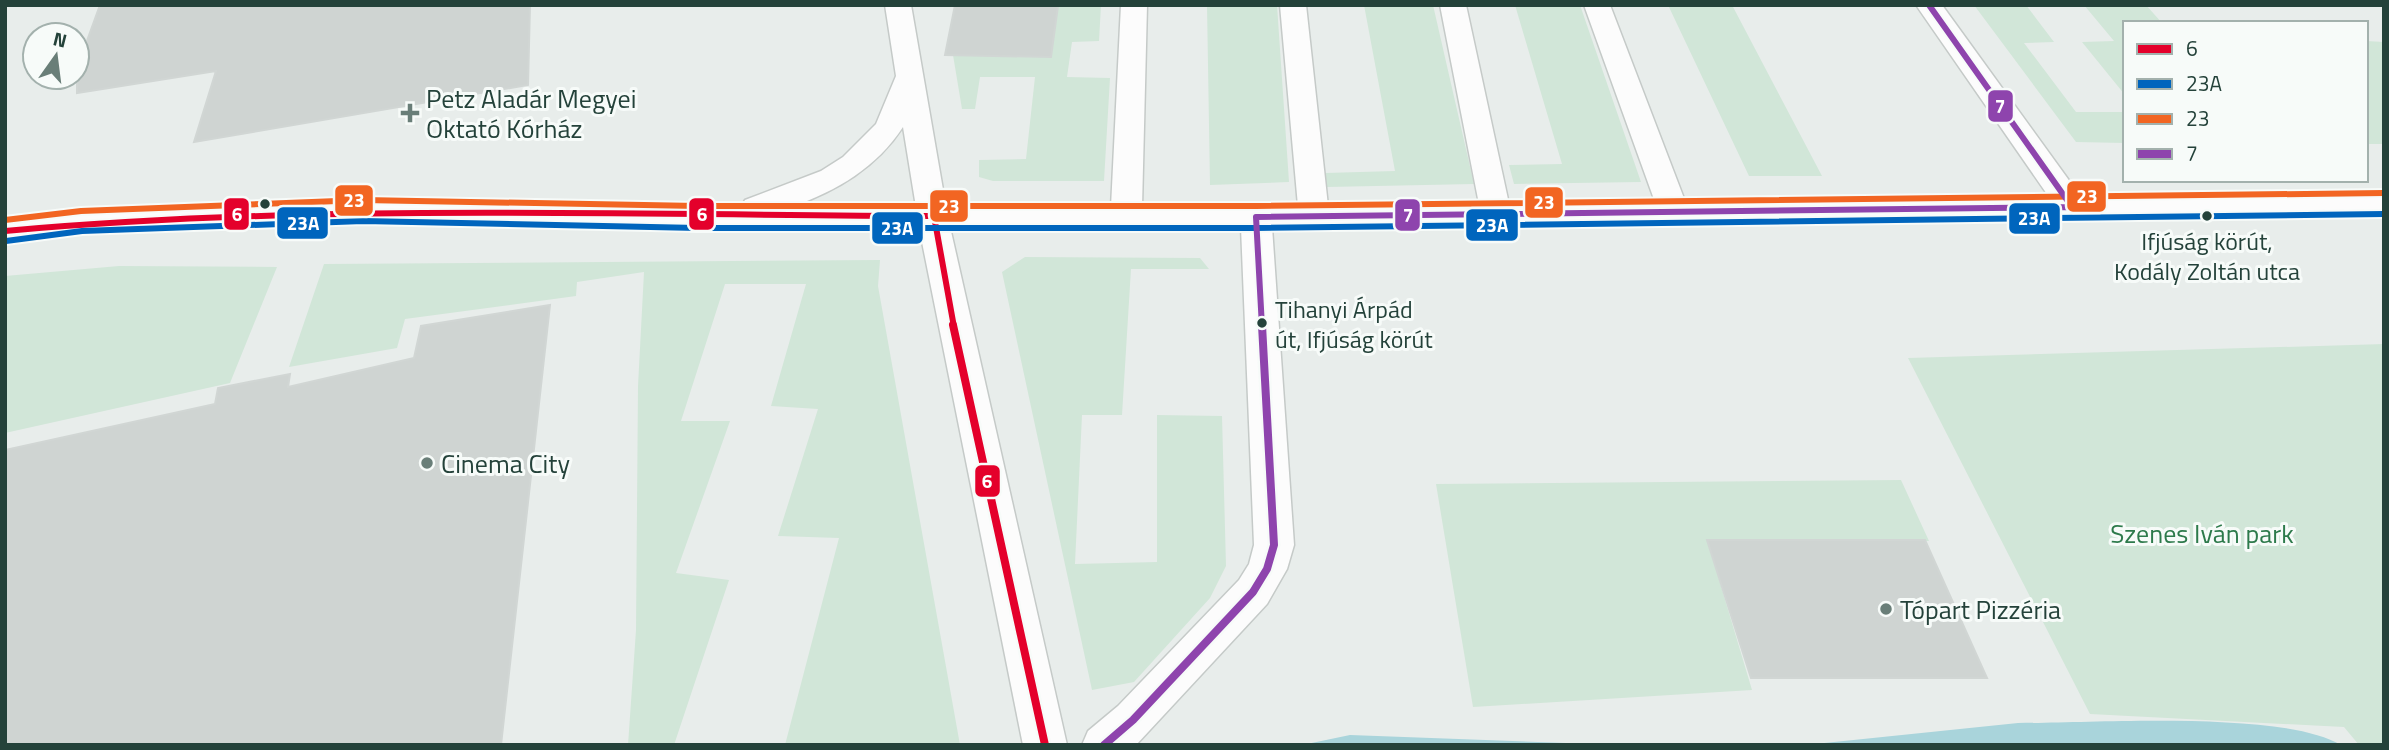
<svg xmlns="http://www.w3.org/2000/svg" width="2389" height="750" font-family="'Titillium Web',sans-serif">
<style>
.green{fill:#d1e6d8}
.water{fill:#a9d4db}
.building{fill:#cfd4d2;stroke:#d1d6d4;stroke-width:2}
.lines{fill:none;stroke-linecap:round;stroke-linejoin:round}
.minor-casing{stroke:#c5cac8;stroke-width:3}
.minor{fill:#fcfcfc;fill-rule:evenodd}
.bus-1-far1-casing{stroke:#f7fbf9;stroke-width:10}
.bus-1-casing{stroke:#f7fbf9;stroke-width:13}
.bus-2-casing{stroke:#f7fbf9;stroke-width:10}
.bus-3-casing{stroke:#f7fbf9;stroke-width:10}
.bus-4-far1-casing{stroke:#f7fbf9;stroke-width:10}
.bus-4-casing{stroke:#f7fbf9;stroke-width:13}
.bus-1-far1{stroke:#e4002b;stroke-width:6}
.bus-1{stroke:#e4002b;stroke-width:8}
.bus-2{stroke:#0065bd;stroke-width:6}
.bus-3{stroke:#f26522;stroke-width:6}
.bus-4-far1{stroke:#8e44ad;stroke-width:6}
.bus-4{stroke:#8e44ad;stroke-width:8}
.poi-dot{fill:#697e78;stroke:#f7fbf9;stroke-width:2.5}
.bus-dot{fill:#24423a;stroke:#f7fbf9;stroke-width:2.5}
.labels{text-anchor:middle;dominant-baseline:central;stroke-width:6;stroke-linejoin:round;paint-order:stroke}
.bus-label{font-size:24px;fill:#24423a;stroke:#f7fbf9}
.poi-label{font-size:26px;fill:#24423a;stroke:#f7fbf9;text-anchor:start}
.park-label{font-size:26px;fill:#2d7a4b;stroke:#f7fbf9}
.line-badge{stroke:#f7fbf9;stroke-width:2.5}
.badge-label{font-size:19px;text-anchor:middle;font-weight:bold;fill:#fff}
</style>
<rect width="100%" height="100%" fill="#e8edeb"/>
<!-- green -->
<path class="green" d="M1022,5H1101L1099,41L1072,42L1067,77L1110,78L1104,181H993L979,177V160L1026,159L1035,77H980L975,109H962L953,55L1050,57L1058,6Z
M1207,5H1277L1289,182L1210,185Z
M1364,5H1433L1474,184L1327,187L1325,173L1395,171Z
M1515,5H1580L1641,182L1514,184L1509,165L1562,164Z
M1668,5H1732L1822,176H1749Z
M1974,5H2026L2054,42L2024,43L2076,112H2125V143L2076,142Z
M2084,5H2146L2162,23H2125V95L2082,42L2114,41Z
M2366,41L2384,42V144H2366Z
M1025,257L1200,258L1209,269H1131L1122,415H1082L1075,564L1157,562V415L1222,416L1226,566L1210,598L1134,682L1092,690L1002,272Z
M880,260L878,286L960,745H785L839,538L778,536L818,409L771,406L806,284H725L681,421H730L676,573L729,580L674,745H628L636,630L638,386L644,272L577,282L576,296L405,319L397,348L289,367L324,264Z
M119,266L277,267L230,383L5,433V276Z
M2384,344V745H2359L2344,727L2090,714L1908,358Z
M1901,480L1929,541L1707,539L1752,690L1473,707L1436,484Z"/>
<!-- water -->
<path class="water" d="M2018,723C2093,723 2282,710 2341,745H1805Z
M1350,735L1621,745H1302Z"/>
<!-- building -->
<path class="building" d="M100,5H530L528,85L194,142L216,71L77,93V50L84,49Z
M955,5L1058,6L1051,57L945,55Z
M550,305L501,745H5V450L215,404L218,388L290,374L288,387L414,358L421,326Z
M1707,540H1925L1987,678H1751Z"/>
<g class="lines">
<defs>
<path id="minor" d="M885,5H911L946,207H1111L1121,5H1147L1142,207L1298,206L1280,5H1306L1328,206L1479,204L1440,5H1466L1509,204L1655,202L1584,5H1610L1685,201L2049,197L1916,5H1942L2081,197L2384,193V213L1272,227L1294,545L1287,569L1267,604L1136,745H1082L1088,731L1118,706L1239,580L1249,564L1254,545L1241,227H950L1067,745H1023L919,227C809,227 700,227 591,225C396,221 199,216 5,242V220C249,189 496,207 741,207L745,200L821,171L843,157L876,124L896,76ZM903,127L916,207H792C838,190 876,168 903,127Z"/>
</defs>
<!-- minor casing -->
<use href="#minor" class="minor-casing"/>
<!-- minor -->
<use href="#minor" class="minor"/>
<defs>
<path id="bus-1-far1" d="M934,216L954,327
M5,231C315,203 624,215 934,216"/>
<path id="bus-1" d="M953,325L1045,745"/>
<path id="bus-2" d="M6,241L82,231L363,221L698,228H1256L2384,214"/>
<path id="bus-3" d="M5,220L81,211L363,200L698,206H1256L2384,193"/>
<path id="bus-4-far1" d="M1929,5L2072,207
M1256,217L2072,207
M1256,217L1262,327"/>
<path id="bus-4" d="M1104,745L1133,720L1253,592L1267,569L1274,545L1262,325"/>
</defs>
<!-- bus-1-far1 casing -->
<use href="#bus-1-far1" class="bus-1-far1-casing"/>
<!-- bus-1 casing -->
<use href="#bus-1" class="bus-1-casing"/>
<!-- bus-2 casing -->
<use href="#bus-2" class="bus-2-casing"/>
<!-- bus-3 casing -->
<use href="#bus-3" class="bus-3-casing"/>
<!-- bus-4-far1 casing -->
<use href="#bus-4-far1" class="bus-4-far1-casing"/>
<!-- bus-4 casing -->
<use href="#bus-4" class="bus-4-casing"/>
<!-- bus-1-far1 -->
<use href="#bus-1-far1" class="bus-1-far1"/>
<!-- bus-1 -->
<use href="#bus-1" class="bus-1"/>
<!-- bus-2 -->
<use href="#bus-2" class="bus-2"/>
<!-- bus-3 -->
<use href="#bus-3" class="bus-3"/>
<!-- bus-4-far1 -->
<use href="#bus-4-far1" class="bus-4-far1"/>
<!-- bus-4 -->
<use href="#bus-4" class="bus-4"/>
</g>
<!-- markers -->
<g class="poi-dot">
<path d="M406.5 102.5h7v7h7v7h-7v7h-7v-7h-7v-7h7z"/>
<circle cx="427" cy="463" r="7"/>
<circle cx="1886" cy="609" r="7"/>
</g>
<g class="bus-dot">
<circle cx="265" cy="204" r="6"/>
<circle cx="2207" cy="216" r="6"/>
<circle cx="1262" cy="323" r="6"/>
</g>
<g class="labels">
<!-- bus labels -->
<g class="bus-label">
<text x="2207" y="241">Ifjúság körút,<tspan x="2207" dy="30">Kodály Zoltán utca</tspan></text>
<text x="1275" y="309" text-anchor="start">Tihanyi Árpád<tspan x="1275" dy="30">út, Ifjúság körút</tspan></text>
</g>
<!-- poi labels -->
<g class="poi-label">
<text x="426" y="98">Petz Aladár Megyei<tspan x="426" dy="30">Oktató Kórház</tspan></text>
<text x="441" y="463">Cinema City</text>
<text x="1900" y="609">Tópart Pizzéria</text>
</g>
<!-- park labels -->
<g class="park-label">
<text x="2202" y="533">Szenes Iván park</text>
</g>
</g>
<g class="line-badge">
<rect x="1987" y="89" width="27" height="34" rx="7" fill="#8e44ad"/>
<rect x="2066" y="180" width="41" height="33" rx="7" fill="#f26522"/>
<rect x="334" y="184" width="40" height="33" rx="7" fill="#f26522"/>
<rect x="1524" y="186" width="40" height="33" rx="7" fill="#f26522"/>
<rect x="929" y="189" width="40" height="34" rx="7" fill="#f26522"/>
<rect x="223" y="197" width="27" height="34" rx="7" fill="#e4002b"/>
<rect x="688" y="197" width="27" height="34" rx="7" fill="#e4002b"/>
<rect x="1394" y="198" width="27" height="34" rx="7" fill="#8e44ad"/>
<rect x="2008" y="202" width="53" height="33" rx="7" fill="#0065bd"/>
<rect x="276" y="206" width="53" height="34" rx="7" fill="#0065bd"/>
<rect x="1465" y="208" width="54" height="34" rx="7" fill="#0065bd"/>
<rect x="871" y="211" width="53" height="34" rx="7" fill="#0065bd"/>
<rect x="974" y="464" width="27" height="34" rx="7" fill="#e4002b"/>
</g>
<g class="badge-label">
<text x="2000" y="113">7</text>
<text x="2087" y="203">23</text>
<text x="354" y="207">23</text>
<text x="1544" y="209">23</text>
<text x="949" y="213">23</text>
<text x="237" y="221">6</text>
<text x="702" y="221">6</text>
<text x="1408" y="222">7</text>
<text x="2034" y="225">23A</text>
<text x="303" y="230">23A</text>
<text x="1492" y="232">23A</text>
<text x="897" y="235">23A</text>
<text x="987" y="488">6</text>
</g>
<!-- border -->
<rect width="2389" height="750" fill="none" stroke="#24423a" stroke-width="14"/>
<!-- legend -->
<rect x="2123" y="21" width="245" height="161" fill="#f7fbf9" stroke="#a3b1ad" stroke-width="2"/>
<rect x="2137" y="44" width="35" height="10" fill="#e4002b" stroke="#a3b1ad" stroke-width="2"/>
<text x="2186" y="56" font-size="21" fill="#24423a">6</text>
<rect x="2137" y="79" width="35" height="10" fill="#0065bd" stroke="#a3b1ad" stroke-width="2"/>
<text x="2186" y="91" font-size="21" fill="#24423a">23A</text>
<rect x="2137" y="114" width="35" height="10" fill="#f26522" stroke="#a3b1ad" stroke-width="2"/>
<text x="2186" y="126" font-size="21" fill="#24423a">23</text>
<rect x="2137" y="149" width="35" height="10" fill="#8e44ad" stroke="#a3b1ad" stroke-width="2"/>
<text x="2186" y="161" font-size="21" fill="#24423a">7</text>
<!-- north arrow -->
<g transform="translate(56 56) rotate(14)"><circle r="33" fill="#f7fbf9" stroke="#a3b1ad" stroke-width="2"/>
<path d="M0-5L12 26L0 18L-12 26Z" fill="#697e78"/>
<text y="-10" font-size="19" font-weight="bold" text-anchor="middle" fill="#24423a">N</text>
</g>
</svg>
